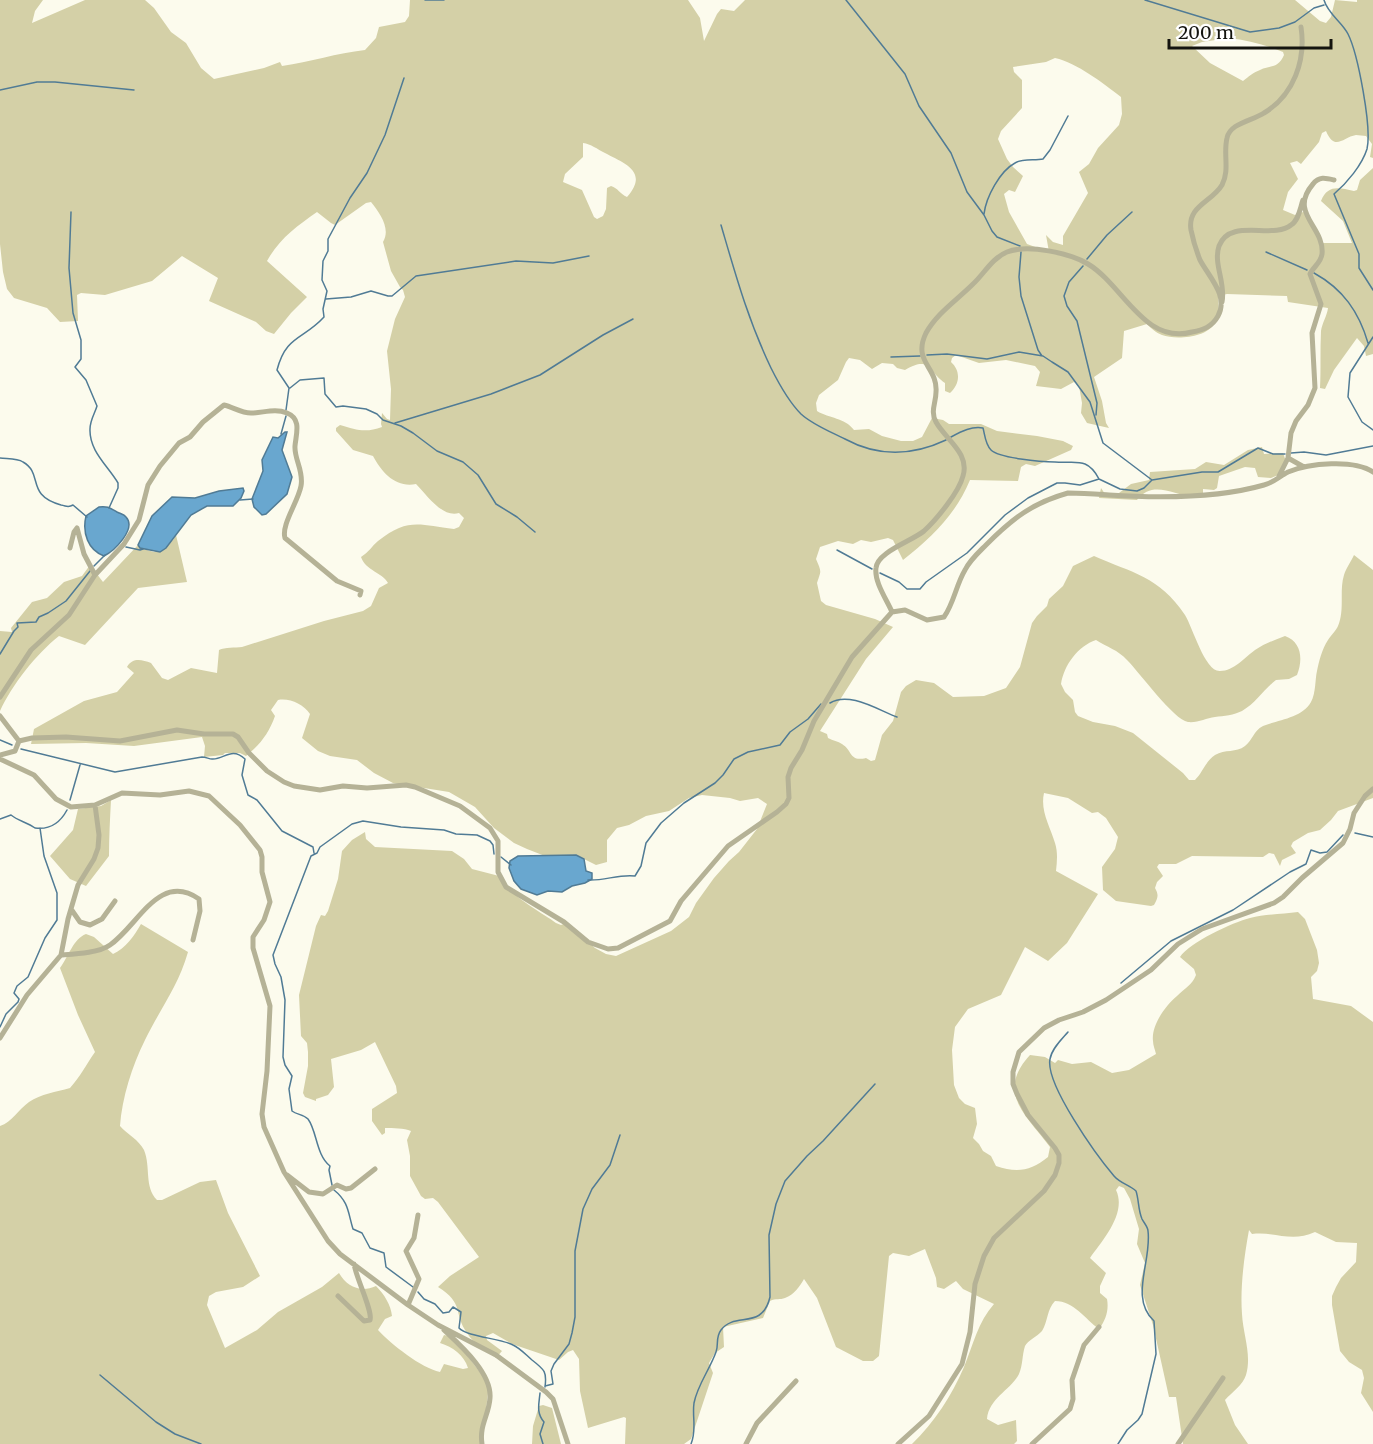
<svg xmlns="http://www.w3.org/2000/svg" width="1373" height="1444" font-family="Merriweather,serif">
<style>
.green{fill:#d4d0a7;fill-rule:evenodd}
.water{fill:#69a7cf;stroke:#507b95;stroke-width:1.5}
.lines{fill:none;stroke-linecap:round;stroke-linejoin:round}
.stream{stroke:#507b95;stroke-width:1.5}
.minor{stroke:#b5b296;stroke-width:5}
</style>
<rect width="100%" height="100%" fill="#fcfbed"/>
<!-- green -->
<path class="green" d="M0,0H43L35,11L32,23L85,0H145L154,8L171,32L186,43L201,68L214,79L264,68L280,62L282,66C310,62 337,53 365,50L376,38L379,27L405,22L409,16L410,0H688L700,18L704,41L717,14L721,9L734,11L745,0H1295L1320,21L1326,23L1331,17L1335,0L1357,2V0H1373V158L1370,157L1372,144L1366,136C1363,136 1359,135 1356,135C1343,137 1335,152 1326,131L1322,133L1319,142L1301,164L1297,161L1290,163L1298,179L1288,192L1283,210L1295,215L1306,211L1323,243H1352L1343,221L1321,201C1328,184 1339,188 1354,191L1357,190L1360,180L1373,168V354L1366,356L1364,346L1357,338L1334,370L1325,389L1320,388C1321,370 1320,350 1321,331C1322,323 1327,316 1328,308L1288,302L1287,296L1227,294L1218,296C1219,306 1219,315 1214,324C1206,338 1175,340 1162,335C1156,333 1151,328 1147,324L1124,331L1122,358L1094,377L1102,401L1106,423L1109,428L1087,423L1081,413L1082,403L1079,386L1074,382L1061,389L1036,386L1040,372L1035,366L1006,360L979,363L956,355L952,358L951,362C961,371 960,384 950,393L945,391V383C928,371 930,355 905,370L897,368L893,364L882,363L872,369L860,360L849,358L846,362L838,380L819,395L816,403L817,411C830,419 844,417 854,430L869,429L882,436L901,441H913L922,437L932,418L943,420L949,424H981L997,431L1037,436L1063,441L1073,446L1071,450L1035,466L1026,464L1021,467L1018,481L970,480C956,514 932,537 903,560L893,540L888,538L871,542L861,540L853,544L838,541L820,547L816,559C822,573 821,570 817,583L821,601L826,605L875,619L893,627L866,659L820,731L827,734L828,738C833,741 838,741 842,744C853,751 849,762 866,758L871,761L875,760L882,735L893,721L901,692L906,686L916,680L934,683L953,697L984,696L1006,688L1020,667L1032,623L1037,616L1047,606L1049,599L1063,586L1073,566L1094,556C1132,573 1159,576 1185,615C1193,628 1205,672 1220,671C1234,671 1245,657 1255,650C1264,644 1274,640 1285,636C1302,642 1303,660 1297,675L1289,679L1276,680C1264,689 1256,703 1242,711C1234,715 1224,716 1215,717C1206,718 1198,723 1188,722C1174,720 1140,673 1127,660C1118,650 1107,647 1096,640C1078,646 1064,665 1061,684L1065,692L1073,700L1075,712L1078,716L1093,722L1115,726L1133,733L1183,773L1189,780H1195C1203,772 1205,762 1215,755C1225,749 1236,753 1245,746C1253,740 1253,731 1263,726C1278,720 1302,718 1311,702C1316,693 1315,679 1317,671C1319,661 1322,649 1328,640C1331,635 1336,631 1338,626C1345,609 1339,591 1344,575C1346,568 1351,562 1354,555L1373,570V798L1338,811L1331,820L1320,830L1308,833L1293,842L1291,846L1296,853L1282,860L1280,866L1274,854L1269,853L1263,857L1192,856L1176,864H1159L1157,867L1163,876L1157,882L1155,888C1159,895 1158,898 1154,905L1151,906L1116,901L1103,890L1102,867L1115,849L1118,837L1106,818L1098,812L1092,813L1068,798L1044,793C1040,811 1050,826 1055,843C1058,852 1057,862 1056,871L1098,894L1067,943L1048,961L1025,947L1001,995L968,1009L955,1027L952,1050L954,1085L959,1098L965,1104L975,1108L977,1124L973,1138L979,1144L983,1151L991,1156L996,1166C1017,1173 1031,1171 1048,1157L1050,1147C1027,1116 995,1093 1030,1055L1045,1057L1055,1063L1058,1060L1072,1064L1091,1062L1112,1073L1129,1070L1156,1054C1155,1050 1153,1045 1153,1041C1151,1025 1166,1005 1177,996C1185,988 1192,985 1196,975L1194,969L1180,957C1189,943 1233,922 1250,918C1265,914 1283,914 1298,912L1305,919L1317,950L1319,963L1317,971L1311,977L1313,999L1351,1006L1373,1022V1412L1361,1393L1364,1378L1362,1370L1349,1362L1340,1351L1332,1305V1296L1336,1287L1341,1278L1356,1262L1357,1243L1336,1242L1315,1232C1291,1243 1275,1231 1252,1234L1249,1230C1244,1257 1240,1288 1242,1314C1243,1334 1252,1355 1246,1375C1243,1385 1232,1392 1225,1400L1235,1425L1248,1444H1183L1176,1397H1169L1153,1325L1140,1285L1145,1263L1137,1244L1139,1229L1130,1199L1124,1188L1119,1186L1116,1190C1127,1213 1103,1240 1090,1258L1106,1273L1100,1286V1293L1107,1299C1109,1310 1106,1320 1099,1329C1085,1319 1074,1301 1055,1301C1047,1309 1048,1321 1042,1331C1037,1337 1028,1340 1025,1346C1022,1355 1023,1365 1019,1374C1011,1390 989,1398 987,1419L998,1425L1016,1420L1017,1441L1014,1444H912C934,1423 952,1395 964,1367C973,1345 978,1322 994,1304L963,1289L956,1281L944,1289L937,1287L936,1278L925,1249L909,1256L893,1253L889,1256L879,1356L873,1361H863L836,1347L817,1298L804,1279C800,1286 794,1295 785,1298C780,1300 776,1298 770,1301L763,1318L723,1327L724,1347L715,1353L709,1363L713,1373L691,1439L684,1444H625L626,1418L624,1417L588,1428L580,1391L579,1359L573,1350L568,1352L559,1360L512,1344L493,1333L486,1336L487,1340L502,1351L496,1358C487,1351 473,1343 467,1333C453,1313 465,1304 438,1287L450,1276L479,1257L438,1202L433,1198L425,1199L421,1196L410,1176V1156L407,1140L411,1131C404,1128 393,1128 385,1128V1133L382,1135L372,1121V1109L397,1093L396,1086L375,1042L361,1050L331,1059L334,1087L328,1095L316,1099V1101L305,1097L303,1093L308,1066V1052L307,1043L301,1036L299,995L316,926L321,915L325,916L328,911L338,879L342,851L352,840L365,832L366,839L375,847L452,851L464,859L472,869L503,877C507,895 541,912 556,923L561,925L566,923L595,948L606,954L616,956L671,931L689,917L696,903L714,878L729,861L739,852L757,829L767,804L758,798L740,801L730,798L702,795L689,798L669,811L646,816L629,825L617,828L607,840V862L596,865L576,855L545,856L527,849L514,843L494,828L475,807L449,792L393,783L374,773L357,760L330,756L318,751L302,738L310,714C303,704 290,698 278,700L271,710L275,716C269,733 260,745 246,756L240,753H225L223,755L204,757L205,746L202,737L134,746L86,743L31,744L34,729L84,701L117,692L134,673L127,667C133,657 142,660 151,663L162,678L168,680L191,668L217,673L219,650C225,647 235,648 242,647L324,621L363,611L371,606L379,588L388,583C382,572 366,571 361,557C369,552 371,547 378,541C408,517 420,525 454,529L459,527L464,518L459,513C442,518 427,495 416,484C396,488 382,473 373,456L353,450L336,431V428L340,425C356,430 366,433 382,427L381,424L382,413L387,419L390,420L391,389L387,351L395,319L405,297L403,290L400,287L391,271L383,242C391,229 380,213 371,202L366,203L335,225L331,223L317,212C297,226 279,239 267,261L307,297L291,313L274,334L266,331L256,322L209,301L218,278L182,256L152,281L105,295L81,293L77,295L78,321L60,322L47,308L14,298L7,289L3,272L0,244ZM1229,38C1247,40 1266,45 1283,52L1284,55C1278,69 1270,65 1260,70C1254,72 1248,77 1243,81L1210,63L1192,46L1202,42ZM1055,58C1077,63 1103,83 1121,97L1122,114L1119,125L1098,148L1089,164L1079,172L1088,193L1063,236V245L1053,242L1046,235L1049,252L1027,244L1009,212L1004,194L1009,190L1015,192L1023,176L1013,167L1007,159L998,139L1001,131L1022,108V80L1014,72L1013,67L1046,62ZM583,143C591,144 597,149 605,153C623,163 650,171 627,197C620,194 618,188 611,186L607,188L606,209L603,216L597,219L594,217L582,190L563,182L565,174L583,157Z
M1262,447L1264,454L1283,453L1287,464L1283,473L1271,478L1258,477L1255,468L1245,467L1219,476L1217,488L1214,490L1203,489V493C1200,494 1197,496 1193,496C1174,496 1153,479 1137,500L1099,498L1101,488L1105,494L1115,496L1131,484L1149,480L1150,472L1195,469L1206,462L1224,465L1248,450Z
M176,535L187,582L138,588L85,645L59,636C36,654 12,685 0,711V631L12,632L11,628L32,602L47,598L64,582L82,576L90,565L103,582L138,545L140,548L154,552L173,540Z
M111,800C110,819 109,837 109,856L86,886L70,879L50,856L73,830L78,809L101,806Z
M141,924L188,952C178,987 160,1009 145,1040C132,1066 122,1098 120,1126C127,1134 139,1140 144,1150C151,1167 144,1187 157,1200H162L200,1182L216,1180L228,1213L260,1276L243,1287L216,1292L209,1296L207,1305L225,1348L257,1330L278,1312L322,1287L339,1273C347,1287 361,1293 376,1286C384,1294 391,1305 392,1316L385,1319L378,1330C391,1344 421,1368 440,1372L444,1364L463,1369L468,1368C464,1355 453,1347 440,1343L444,1335L453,1337L489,1384L483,1436L484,1444H0V1126C12,1122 18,1110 29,1102C41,1094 56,1092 70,1088C80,1077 86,1065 95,1052L78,1015L60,968C69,956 73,939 86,934L94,937L113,954C126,948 134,936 141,924Z
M543,1405L552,1408L561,1444H532L533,1426L539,1406Z"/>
<!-- water -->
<path class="water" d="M285,432H287L282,450L292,477L287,494L266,514L262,515L254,507L252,499L263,471L262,460L273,437L278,438Z
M243,488L244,491L241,498L233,506H207L191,515L166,548L160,552L140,548L138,545L152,516L172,497L195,498L219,491Z
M99,507C108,506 110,508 117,512C121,514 124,514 126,517C137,529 114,551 104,556C88,550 82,533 86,516Z
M576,855L584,859L586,871L592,873V879L585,883L572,886L562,892L548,891L537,895L521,889L514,881L509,868L510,861L518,856Z"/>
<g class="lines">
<!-- stream -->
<path class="stream" d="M425,0H444
M846,0L905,74L919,106L951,153L967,192L984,215L992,231L997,237L1020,246
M1145,0L1250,32L1279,28L1295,22L1314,8L1324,5
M1324,0C1328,14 1342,22 1348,34C1358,54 1372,128 1367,149C1362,165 1347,183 1334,194L1359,254V268L1373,290
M0,90L37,82H55L134,90
M71,212L69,268L73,313L81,340V359L75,367L86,380L97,406C95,413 90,420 90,429C89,451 108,466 118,483V488L109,508
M984,214C986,197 1000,171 1015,163C1023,158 1035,161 1043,159L1050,150L1068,116
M721,225C736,276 748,320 771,368C779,384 788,401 801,414C813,425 831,432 845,439C878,457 912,456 946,440
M1021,252L1019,277L1021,296L1038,350L1042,356
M1266,252L1307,270
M1087,259L1107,235L1132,212
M1083,266L1069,282L1064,296L1067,306L1077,321L1097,403L1096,415
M1314,273C1343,289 1359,312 1368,343
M326,299L351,297L371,291L388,296H392L416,276L516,261L553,263L589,256
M1373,337L1350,373L1348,397L1362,422L1373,430
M927,355L947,354L987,359L1019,352L1043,356L1052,362L1068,372L1090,402L1103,443L1152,480
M891,357L920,356
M290,388L300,380L324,378L325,394L336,407L343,406L366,409L377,414L383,420L401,426L413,433L437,451L463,462L478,475L496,504L517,517L535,532
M286,410L289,388L277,370C286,335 303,340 324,317L323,309L327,291L322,280L323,261L328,251V239L350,198L367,173L385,135L404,78
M395,423L491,394L540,375L603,335L633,319
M281,434L286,416
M951,437C962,431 972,426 983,428C985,435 985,444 991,450C999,458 1041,462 1055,462C1075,464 1087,456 1099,479
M1291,453L1304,452L1326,455L1373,446
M0,458C7,459 17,458 23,462C44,474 25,495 61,505C67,506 68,508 73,505L87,517
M240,500L253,499
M126,547L140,550L143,549
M837,550L872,569
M94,566L105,555
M880,573L899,582L907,589H920L926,582L967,553L1005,515L1028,498L1057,483H1065L1080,485L1099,479L1120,489L1137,491L1144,488L1152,480L1202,472H1218L1258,448L1273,454H1285
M0,654L14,631L18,627L17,623L36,622L39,617L48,613L66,601L90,571
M830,703C849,691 878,710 897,717
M0,740L12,745
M21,749L115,772L202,757C206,757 209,759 212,759C224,760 231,746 245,759L242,775L248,795L257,800L282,831L313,847L314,853
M70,800L80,765
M0,819L11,815C18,821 27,822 35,828C50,830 60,823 67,810
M1355,833L1373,837
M501,857L511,865
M588,880C604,881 619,874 635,876L641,866L646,843L661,823L684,803L715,783L723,775L734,759L748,752L780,745L790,732L808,719L821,704
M1121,983L1171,941L1233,910L1290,872L1306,864L1311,850L1320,853L1327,852L1343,835
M0,1027L6,1014L18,1002L19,999L14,993L17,986L28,977L45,938L57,920V893L44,856L40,828
M1068,1032C1062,1039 1052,1048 1050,1059C1045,1084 1097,1156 1114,1176C1120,1183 1129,1185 1136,1191C1139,1200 1138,1210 1142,1219C1144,1223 1148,1227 1148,1231C1152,1261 1129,1298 1154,1321L1156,1354L1142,1414L1138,1420L1127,1430L1118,1444
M332,1185L329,1170L330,1166C316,1155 317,1131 308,1119C303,1114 297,1115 292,1111L289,1089L292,1076L285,1065L283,1057L285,1000L281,977L275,964L273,955L311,856L317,853L320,847L352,824L363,821L401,827L444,830L456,834L477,835L490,841L493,845L494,854
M334,1190C349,1202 348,1213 353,1229L362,1233L370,1248L384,1253L386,1267L413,1287
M418,1292L424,1299L435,1304L443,1313L449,1312L453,1307L461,1312L459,1328C467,1337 500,1338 513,1345C520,1348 526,1355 532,1360C545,1370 547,1372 545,1387
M100,1375L156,1422L175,1434L201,1444
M545,1386L553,1384L551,1371L554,1364L569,1344L572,1333L575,1317V1251L583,1209L592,1189L610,1165L620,1135
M540,1393C539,1404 536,1413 544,1422L540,1434L543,1444
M691,1444C697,1430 692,1417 694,1403C697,1386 710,1369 716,1352C719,1345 715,1338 721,1330C735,1311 762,1331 770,1297L769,1235L776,1204L785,1181L807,1156L823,1141L875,1084"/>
<!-- minor -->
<path class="minor" d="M1222,302C1226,283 1213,264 1219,246C1230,217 1273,240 1291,225C1299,220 1300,208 1303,200
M1288,458L1304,467
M1279,476L1288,458L1291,433L1296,421L1308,405L1315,388L1312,333L1321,304L1310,274C1313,267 1321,263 1322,254C1325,227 1288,213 1313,184C1319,176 1326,178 1334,180
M70,548L74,532L77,528L84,554L95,575
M892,612C887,600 874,582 876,568C877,552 912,541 924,531C937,519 959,492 963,476C970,453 946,440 936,422C930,411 936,403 936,392C938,367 912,362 926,333C937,313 957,300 973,284C984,274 992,258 1007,252C1028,244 1070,253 1088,264C1123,285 1144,345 1192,332C1203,330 1212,327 1218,316C1229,296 1209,277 1200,260C1196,250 1193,240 1191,230C1187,206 1212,202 1222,185C1230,170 1223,154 1227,138C1230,123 1252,121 1264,113C1294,95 1306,60 1301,27
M0,697L31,650L69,615L95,575L124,544L139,520L148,485L160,466L179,443L190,437L203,422L224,405C233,407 241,413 251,413C263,413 275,408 287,413C302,419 296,434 295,446C294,459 304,471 301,486C298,502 281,525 285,538L337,581L361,591L360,595
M0,716L19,741L32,738L66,737L120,741L177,730L204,734H233L238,737L249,753L267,771L284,782L294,786L320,790L343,786L367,788L406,785L415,787L460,806L490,828L498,841V872L506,887L564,922L588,942L608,949L618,948L670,921L681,901L728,846L777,812L786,804L789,798L788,777L791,768L802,750L814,721L852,657L892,612L905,610L927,620L944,617C954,603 956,585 965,570C970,560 978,553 986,545C1012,519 1032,503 1068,493C1082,493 1095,494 1109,495C1156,498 1219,498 1264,485C1273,483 1280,476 1288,472C1309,463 1354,459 1373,472
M0,755L15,751L19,741
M0,759L34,775L56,799L71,807L95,805L122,793L160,795L189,791L209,796L240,825L260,850L262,857V872L270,902L264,920L253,937V948L270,1006L267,1071L262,1114L264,1127L284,1172L328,1241L340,1254L408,1305L438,1325L496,1355L546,1392L553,1399L568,1444
M71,909L80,922L90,925L102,919L115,901
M61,955C75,954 99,953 110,945C138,926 159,871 199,899L200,911L193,940
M0,1038L27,995L61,955L68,919L78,885L94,859L98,848L99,835L95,805
M287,1175L309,1192L323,1194L337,1185L346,1189L351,1188L375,1169
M338,1296L364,1321L370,1320C373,1311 356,1278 354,1264
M408,1305L419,1279L406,1251L414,1238L418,1215
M444,1330C460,1345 492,1373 490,1398C489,1415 479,1425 482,1444
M746,1444L757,1423L796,1381
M898,1444L929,1416L962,1364L970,1332L975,1284L984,1256L994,1238L1044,1191L1055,1175L1059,1163V1155L1055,1148L1028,1115L1017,1094L1013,1084V1072L1019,1052L1044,1028L1059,1020L1083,1012L1106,1000L1151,970L1178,944L1202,929L1274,903L1283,897L1302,878L1343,843L1350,829L1354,813L1365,796L1373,789
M1032,1444L1070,1409L1073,1399L1072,1380L1084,1345L1099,1327
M1178,1444L1223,1378"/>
</g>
<!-- scale -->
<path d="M1169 39v9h162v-9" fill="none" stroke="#14140f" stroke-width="3"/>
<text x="1178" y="39" font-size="18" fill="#14140f" stroke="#ffffff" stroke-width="4.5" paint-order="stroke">200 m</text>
</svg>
